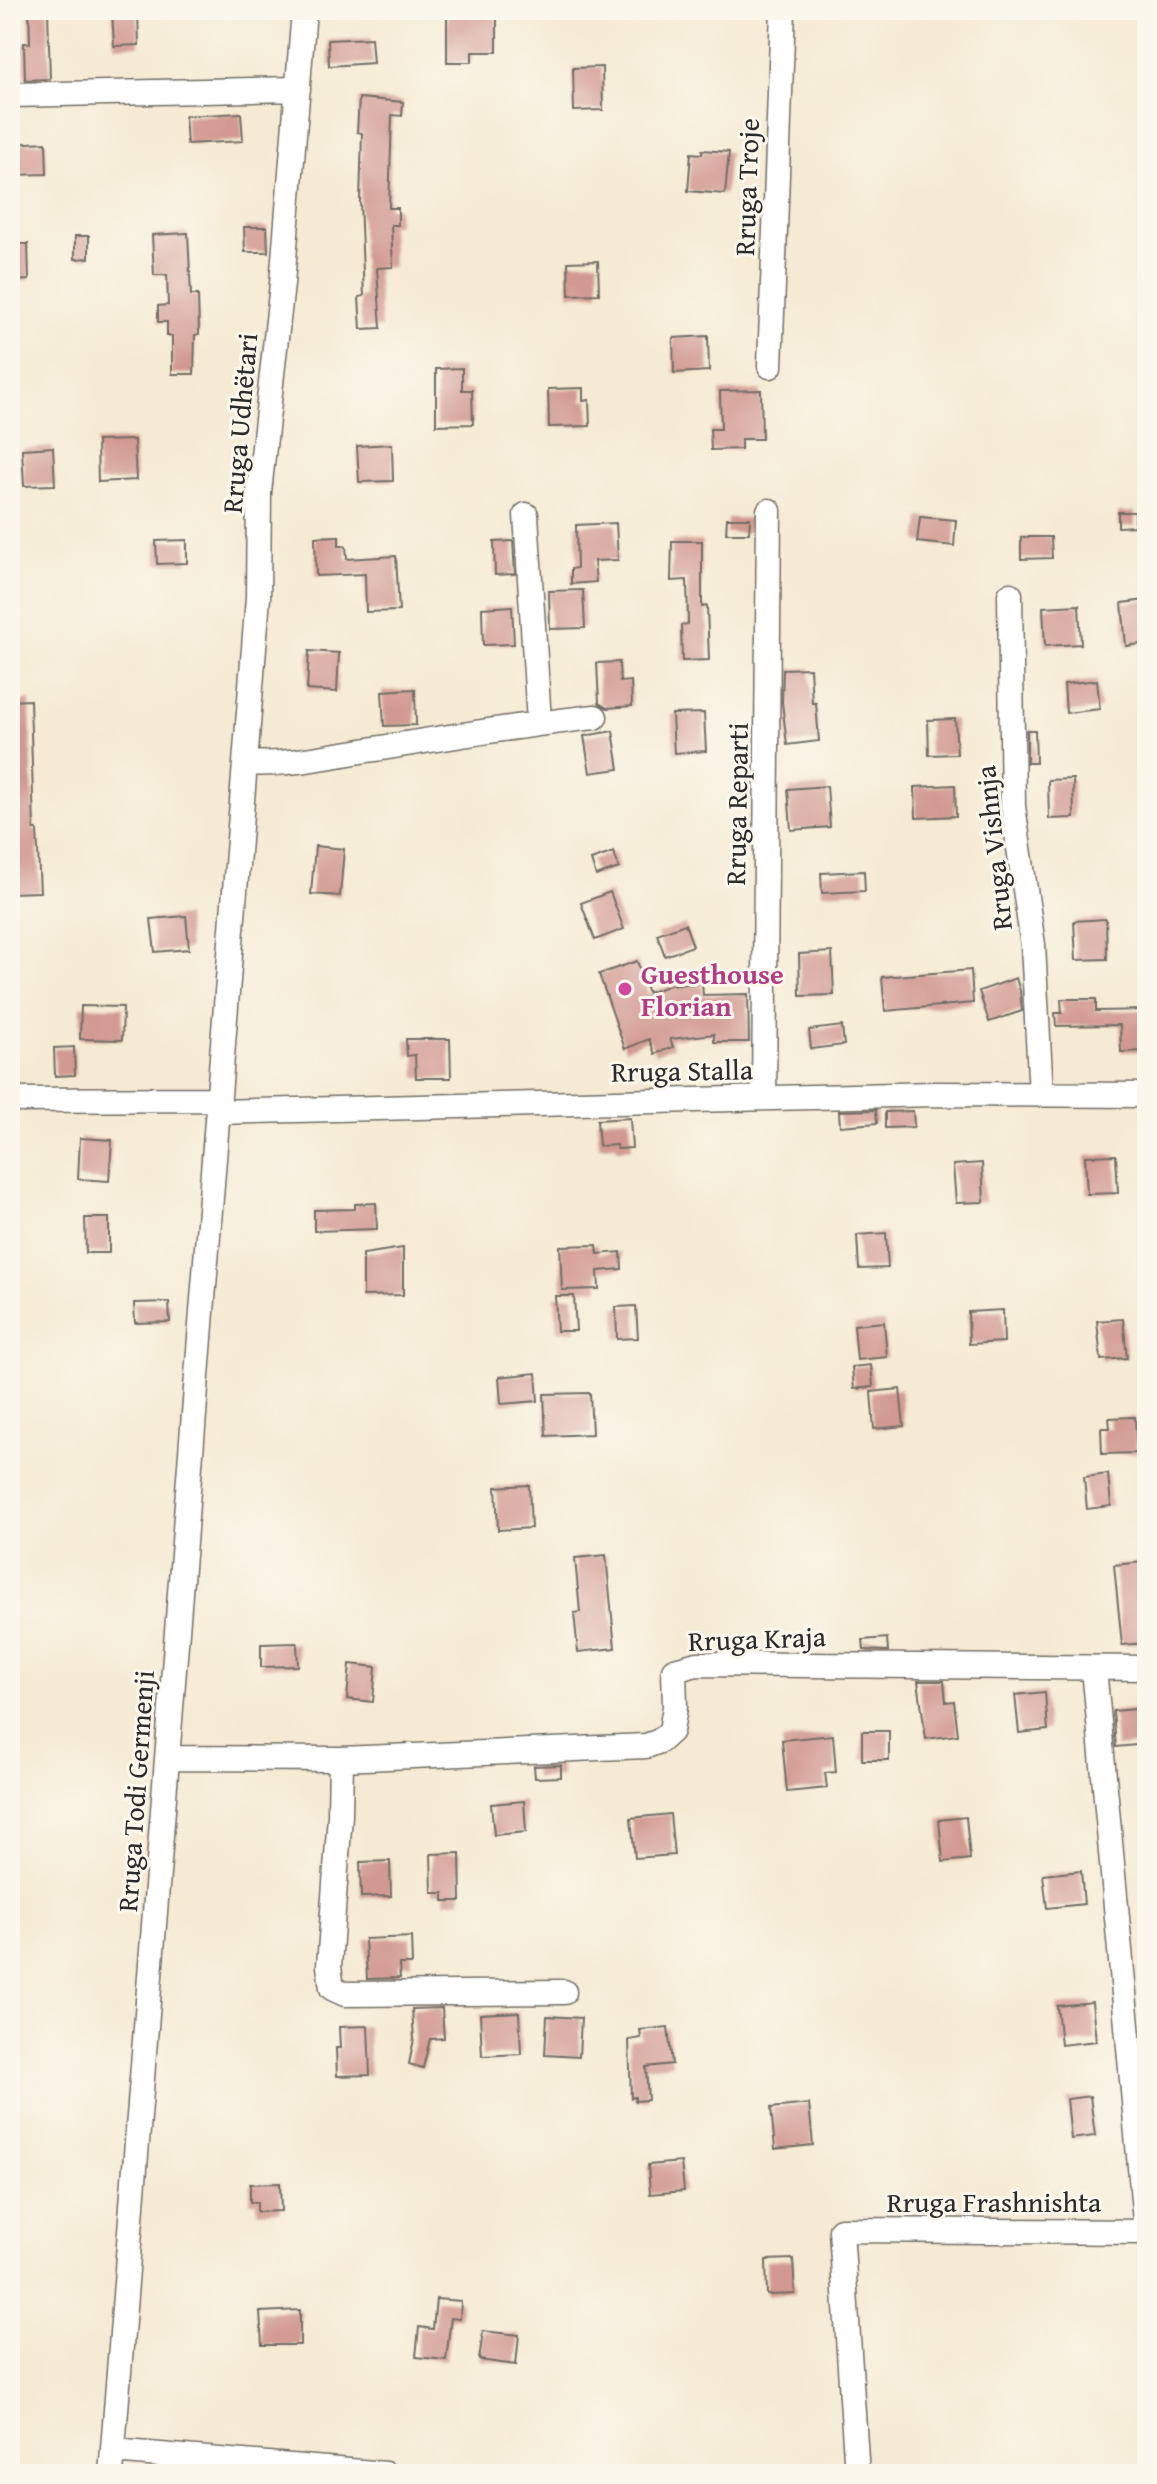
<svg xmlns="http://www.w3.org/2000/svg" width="1157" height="2484" font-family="'Gentium Book Plus',serif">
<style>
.building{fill:#d19992}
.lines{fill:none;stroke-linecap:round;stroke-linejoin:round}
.minor-casing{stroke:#726e66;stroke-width:27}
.minor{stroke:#fff;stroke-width:24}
.hotel-dot{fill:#d1479c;stroke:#fbf7ec;stroke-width:3}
.labels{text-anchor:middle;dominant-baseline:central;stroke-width:6;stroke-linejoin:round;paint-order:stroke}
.street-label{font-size:28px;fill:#2b2b2b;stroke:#fbf7ec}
.hotel-label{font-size:28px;font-weight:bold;fill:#b23c85;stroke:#fbf7ec;text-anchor:start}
</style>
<rect width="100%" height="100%" fill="#fbf7ec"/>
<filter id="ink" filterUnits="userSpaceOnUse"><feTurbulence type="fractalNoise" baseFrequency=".0125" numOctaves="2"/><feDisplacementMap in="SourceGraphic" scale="16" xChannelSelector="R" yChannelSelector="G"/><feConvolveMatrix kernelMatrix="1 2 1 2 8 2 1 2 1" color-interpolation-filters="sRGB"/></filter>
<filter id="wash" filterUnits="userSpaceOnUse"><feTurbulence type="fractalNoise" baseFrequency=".006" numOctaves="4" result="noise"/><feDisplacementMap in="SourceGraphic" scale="32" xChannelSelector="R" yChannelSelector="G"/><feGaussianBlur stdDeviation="1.8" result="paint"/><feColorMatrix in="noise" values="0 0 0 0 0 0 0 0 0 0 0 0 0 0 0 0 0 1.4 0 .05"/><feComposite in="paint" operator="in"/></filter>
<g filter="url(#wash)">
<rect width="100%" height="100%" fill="#f5ead3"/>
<g id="blocks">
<!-- building -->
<path class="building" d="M29,10H48L50,79L25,80L24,43H30Z
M112,10H138L139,45L114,46Z
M447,11L497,12V52H472V62H447Z
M371,38L373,63L329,66L328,40Z
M602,67L603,110L574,111L573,68Z
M359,98L403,102L402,116L392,115L389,208H398V225H391L393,267L377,268L381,328L361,329L359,297L364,296L360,202L362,133L357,132Z
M241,113L243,141L187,144L185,116Z
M46,142L47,174L11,175L10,144Z
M702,150L729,152L725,194L688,191L691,153L702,154Z
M244,227H267L268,252H245Z
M188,233L191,295H198L199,334L195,335L194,374H172V336H167V322H158V306L168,305L167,275H154L152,235Z
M75,236H89V258L75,259Z
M10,244H28L29,280L10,281Z
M598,261L599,294L569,295L568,262Z
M708,336L709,371L674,373L673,338Z
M462,368V390H472L473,424L436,425V369Z
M583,388V401L589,400L590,426L549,427L548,389Z
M761,390L762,439H741V449L711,450L710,429H721L720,391Z
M134,440L136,480L98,482L97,441Z
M392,444L393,481L359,482L357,446Z
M53,447L55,485L24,486L22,449Z
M1118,512H1135V526L1118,527Z
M920,517L956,520L954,546L917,542Z
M727,518H750L749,533H726Z
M616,523L618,560L594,561L596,582L571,584V569L577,568L576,525Z
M339,536V546H346L347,559L396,556L399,611L366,612L365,574L316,576L315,537Z
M1021,537H1051L1052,558L1021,559Z
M187,540V563L157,564L156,541Z
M513,541L515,574L495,575L494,542Z
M672,541H702V607L707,606L709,660L682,661L681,625L688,624L687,580L671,581Z
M583,590L585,628L550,629L549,591Z
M1147,600V643L1126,646L1122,603Z
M1079,605L1081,644L1045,646L1043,607Z
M512,606L514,644L483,645L482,608Z
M309,651L339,653L337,692L307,690Z
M619,662L620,682L631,681L632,706L607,708L599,703L597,663Z
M810,668L812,703H816L819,741L787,745L782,702L783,669Z
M1097,680L1100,709L1066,713L1064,684Z
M415,689L416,725L384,726L382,691Z
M30,700L34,830H37L40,892L10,893V701Z
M704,713L706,751L674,753L672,714Z
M955,719L957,754L929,755L928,720Z
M1027,730H1035L1036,763H1027Z
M613,731L619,769L590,773L584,736Z
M1073,779L1074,818L1049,819L1048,780Z
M955,785L956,816L916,818L915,787Z
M827,786L830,827L791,830L788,789Z
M315,846L344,849L340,896L311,894Z
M614,852L619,868L596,876L591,860Z
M864,871L865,891L822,893L821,873Z
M610,892L624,929L595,940L581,903Z
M186,916L189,949L155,952L151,919Z
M1106,919L1107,959L1076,960L1074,921Z
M685,924L693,946L665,956L657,934Z
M832,952L834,995L800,996L799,954Z
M637,961L648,993L670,985L702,983L703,995L748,994L749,1042H714V1034L670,1039L673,1047L655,1054L649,1039L625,1049L599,974Z
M971,970L973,1003L885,1011L882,977Z
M1016,978L1020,991L1022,1011L989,1022L979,991Z
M1061,999H1096V1011L1147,1010V1051L1121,1052L1120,1025L1056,1026L1055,1013H1062Z
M81,1006L123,1007L122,1040L80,1039Z
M842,1026L844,1045L811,1049L809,1030Z
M406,1039H450L451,1078H416L415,1055L407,1056Z
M74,1047L75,1075L55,1076L54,1048Z
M876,1110L877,1123L840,1126L839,1111Z
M913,1111L914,1127L885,1128V1112Z
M630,1118L632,1148L617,1149L616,1145L599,1146L597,1120Z
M80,1138L112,1140L109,1181L78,1179Z
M1116,1155L1118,1193L1087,1194L1085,1156Z
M982,1163L984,1202L956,1203L953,1165Z
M376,1203L377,1229L314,1231V1210L355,1209V1204Z
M85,1218H109V1253H86Z
M886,1233L888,1268L859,1269L857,1235Z
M597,1245L598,1254L621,1252L622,1269L598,1271L599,1289L562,1290L560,1246Z
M403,1248V1295L363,1296V1254Z
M555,1296H574L576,1331H557Z
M169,1302L170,1322L135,1323L134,1303Z
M636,1306L638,1338L617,1339L616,1307Z
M1003,1310L1004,1342L969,1344L968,1312Z
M1123,1319L1127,1358L1101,1360L1097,1321Z
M884,1322L887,1357L857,1360L854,1325Z
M871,1365L873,1387L854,1389L852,1367Z
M536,1373L538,1401L501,1404L499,1377Z
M900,1389L904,1426L874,1429L871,1392Z
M590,1393L592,1434L546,1436L544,1394Z
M1135,1417L1137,1453L1102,1454L1101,1428H1110L1109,1418Z
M1108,1474L1111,1506L1087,1509L1084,1477Z
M529,1485L531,1528L498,1530L496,1487Z
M606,1555L615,1648L578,1652L574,1613L580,1612L575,1558Z
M1143,1562L1147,1643L1122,1645L1114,1565Z
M887,1638L888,1651L864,1650L863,1640Z
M297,1643L298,1666L261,1667V1644Z
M350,1664L376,1667L373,1702L347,1699Z
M918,1681H944L946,1702L954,1701L958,1735L926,1739Z
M1045,1692L1048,1730L1019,1733L1015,1695Z
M1147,1708V1744L1116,1747L1113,1711Z
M862,1731H889V1760H862Z
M833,1735L836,1772L825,1773L827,1788L787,1792L782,1740Z
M561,1765V1777L535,1778L534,1766Z
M524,1801L526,1832L494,1835L491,1804Z
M670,1814L674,1855L635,1858L631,1818Z
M966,1817L970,1859L943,1862L939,1820Z
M460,1853L461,1901H444V1893H432L431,1854Z
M390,1861L391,1896L361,1897L360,1862Z
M1081,1871L1084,1904L1047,1908L1043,1875Z
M411,1937L412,1964H399L400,1978L367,1979L365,1939Z
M1092,2002L1096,2041L1061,2045L1057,2006Z
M442,2008L444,2038L430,2039L423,2068L409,2064L414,2039L412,2009Z
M519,2012L521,2054L482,2056L480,2014Z
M547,2016L581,2018L579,2057L545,2055Z
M368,2026L370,2075L337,2076L336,2048H340L339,2027Z
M668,2027L672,2064L646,2067L648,2100L635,2101V2097L631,2098L629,2040L641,2038L640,2030Z
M1090,2096L1095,2136L1071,2139L1067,2099Z
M809,2104L813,2145L775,2149L771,2108Z
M681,2162L684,2191L650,2194L648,2165Z
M280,2183L281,2211L257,2212V2202H250V2184Z
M793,2259L795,2294L767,2295L766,2260Z
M436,2299L461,2301L460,2319L451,2318L446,2360L416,2357L419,2327L433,2329Z
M300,2310V2345H262L260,2312Z
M483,2331L519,2335L516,2365L479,2360Z"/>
</g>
</g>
<g filter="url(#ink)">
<use href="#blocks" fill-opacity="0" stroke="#726e66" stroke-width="2"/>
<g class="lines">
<defs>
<path id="minor" d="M10,95L298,89
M770,366L783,10
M526,515L539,722
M1010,595L1013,806L1033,945L1041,1094
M245,763C286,766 328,756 368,750C444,738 519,725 595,717
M764,1098L769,511
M10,1100L219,1099
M218,1112L935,1094L1147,1095
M1094,1668L1146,2232
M168,1758L341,1759L646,1746L660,1741L671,1731L675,1707L674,1670L697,1664L1147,1668
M341,1759L340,1815L329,1966L332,1988L345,1994L564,1992
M113,2451L385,2474
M111,2474L258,597L259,492L282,284L304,10
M857,2474L841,2230L1147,2232"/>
</defs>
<!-- minor casing -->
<use href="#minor" class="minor-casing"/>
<!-- minor -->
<use href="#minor" class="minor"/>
</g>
</g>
<!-- markers -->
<circle class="hotel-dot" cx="625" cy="989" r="8"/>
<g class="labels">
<!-- street labels -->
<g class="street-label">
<text transform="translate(746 187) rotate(-88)">Rruga Troje</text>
<text transform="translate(239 423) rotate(-85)">Rruga Udhëtari</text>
<text transform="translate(736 804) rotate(-89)">Rruga Reparti</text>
<text transform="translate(993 848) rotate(-96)">Rruga Vishnja</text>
<text transform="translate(682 1070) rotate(-1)">Rruga Stalla</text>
<text transform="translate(757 1638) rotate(-2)">Rruga Kraja</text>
<text transform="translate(135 1791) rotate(-86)">Rruga Todi Germenji</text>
<text x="994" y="2201">Rruga Frashnishta</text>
</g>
<!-- hotel labels -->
<g class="hotel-label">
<text x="641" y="973">Guesthouse<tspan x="641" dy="32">Florian</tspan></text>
</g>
</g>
<!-- margin -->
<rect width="1157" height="2484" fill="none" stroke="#fbf7ec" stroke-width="40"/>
</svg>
